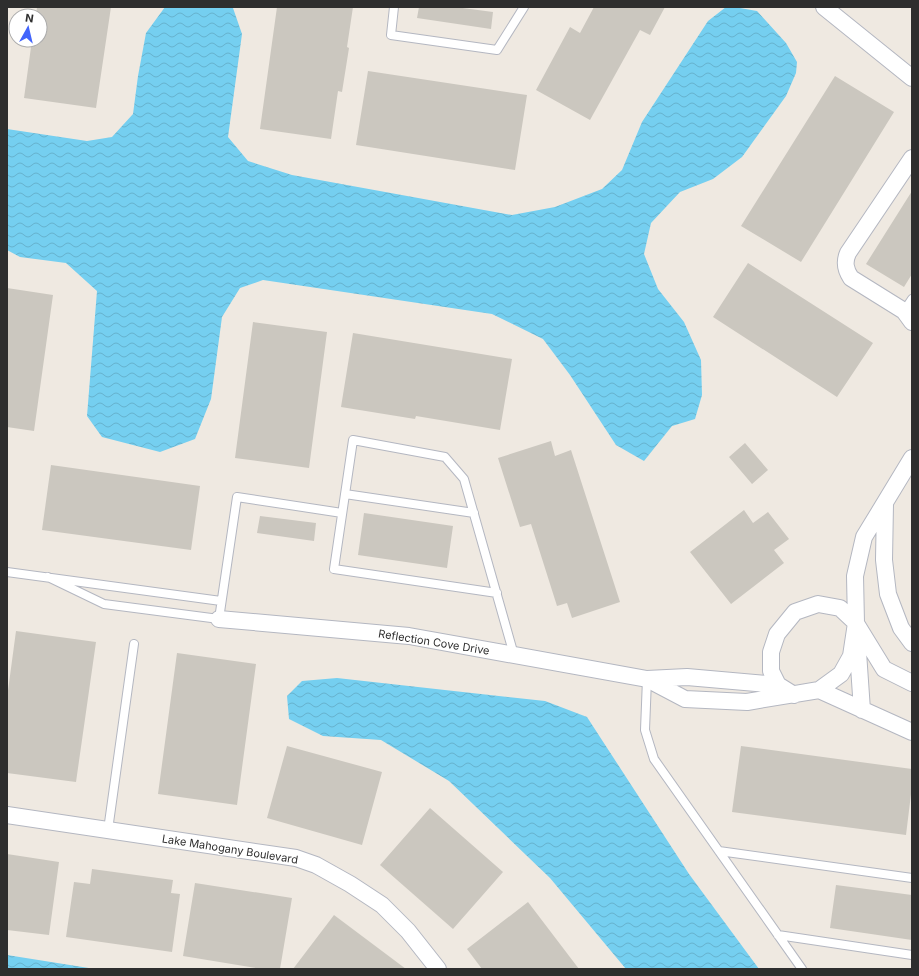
<svg xmlns="http://www.w3.org/2000/svg" width="919" height="976" font-family="Inter,sans-serif">
<style>
.water{fill:url(#water-waves)}
.building{fill:#cbc7bf}
.lines{fill:none;stroke-linecap:round;stroke-linejoin:round}
.service-casing{stroke:#b4b7c1;stroke-width:10}
.minor-casing{stroke:#b4b7c1;stroke-width:18}
.service{stroke:#fff;stroke-width:8}
.minor{stroke:#fff;stroke-width:16}
.labels{text-anchor:middle;dominant-baseline:central;stroke-width:3;stroke-linejoin:round;paint-order:stroke}
.street-label{font-size:11px;fill:#2e2e2e;stroke:#fff}
</style>
<defs>
<pattern id="water-waves" width="16" height="10" patternUnits="userSpaceOnUse"><rect width="16" height="10" fill="#75cff0"/><path d="M0 5q4-4 8 0t8 0" fill="none" stroke="#66b2ce"/></pattern>
</defs>
<rect width="100%" height="100%" fill="#efe9e1"/>
<!-- water -->
<path class="water" d="M165,7H227L233,8L242,34L228,137L248,161L292,175L512,215L555,207L602,189L622,170L642,122L708,21L726,7H734L757,11L786,43L797,62L796,73L786,96L742,157L713,179L680,192L651,223L644,254L658,289L684,322L701,360L702,395L695,419L672,426L644,461L616,445L570,375L543,339L492,314L263,280L240,288L222,317L211,399L195,439L160,452L102,437L87,416L97,291L66,263L20,257L7,250V129L87,141L112,137L133,114L138,76L146,33Z
M337,678L545,701L587,717L689,874L759,969H626L550,878L449,781L381,740L323,736L289,719L287,696L302,681Z
M7,955L95,969H7Z"/>
<!-- building -->
<path class="building" d="M37,7H111L96,108L24,98L32,40H40V16H36Z
M277,7H353L347,47L349,48L342,92L338,91L331,139L260,129Z
M419,7H455L493,12L491,29L417,18Z
M594,7H665L650,35L640,30L590,120L536,90L570,27L580,33Z
M368,71L527,95L515,170L356,145Z
M835,76L894,112L801,262L741,226Z
M912,191V274L904,287L866,264Z
M748,263L873,343L837,397L713,317Z
M7,288L53,295L34,431L7,427Z
M253,322L327,332L309,468L235,458Z
M353,333L512,359L500,430L416,416L415,419L341,407Z
M551,441L555,456L571,450L620,602L572,618L567,603L557,606L531,524L520,527L498,458Z
M745,443L768,470L752,484L729,457Z
M51,465L200,486L191,550L42,530Z
M744,510L753,523L768,512L789,539L774,550L784,563L731,604L690,552Z
M364,513L453,526L447,568L358,555Z
M260,516L316,523L314,541L257,533Z
M16,631L96,642L76,782L7,773V698Z
M177,653L256,664L237,805L158,794Z
M287,746L382,772L362,845L267,818Z
M741,746L912,769V786L906,835L732,812Z
M430,808L503,872L453,929L380,865Z
M7,854L59,862L49,935L7,930Z
M92,869L173,880L171,893L180,894L172,952L66,937L74,882L90,884Z
M195,883L292,898L280,969H262L183,956Z
M836,885L912,895V940L830,928Z
M528,902L579,969H482L467,949Z
M334,915L406,969H293Z"/>
<g class="lines">
<defs>
<path id="service" d="M394,7L391,35L497,50L524,7
M904,311L912,299
M345,494L474,513
M7,572L221,601
M48,577L104,604L219,619L237,497L342,513
M497,593L334,569L353,440L445,457L464,479L514,655
M647,679L645,730L654,759L802,969
M108,830L134,644
M719,851L912,878
M778,935L912,955"/>
<path id="minor" d="M824,7L912,78
M912,158L848,253C844,262 845,269 851,278L904,311L912,322
M885,504L884,560L888,594L901,628L912,643
M219,619L409,636L647,679L687,677L778,685
M857,625L884,669L912,683
M647,679L685,699L747,702L819,690L841,674L851,656L856,623L840,608L818,604L795,612L777,634L771,652V671L778,685L794,695
M819,690L912,732
M862,710L856,623L855,576L864,537L912,458
M7,815L296,858L316,865L350,884L382,905L408,931L438,969"/>
</defs>
<!-- service casing -->
<use href="#service" class="service-casing"/>
<!-- minor casing -->
<use href="#minor" class="minor-casing"/>
<!-- service -->
<use href="#service" class="service"/>
<!-- minor -->
<use href="#minor" class="minor"/>
</g>
<g class="labels">
<!-- street labels -->
<g class="street-label">
<text transform="translate(434 642) rotate(9)">Reflection Cove Drive</text>
<text transform="translate(230 849) rotate(9)">Lake Mahogany Boulevard</text>
</g>
</g>
<!-- border -->
<rect width="919" height="976" fill="none" stroke="#2e2e2e" stroke-width="16"/>
<!-- north arrow -->
<g transform="translate(28 28) rotate(8)"><circle r="19" fill="#ffffff" stroke="#ababab"/>
<path d="M0-3L7 15L0 10L-7 15Z" fill="#4264fb"/>
<text y="-6" font-size="11" font-weight="bold" text-anchor="middle" fill="#2e2e2e">N</text>
</g>
</svg>
